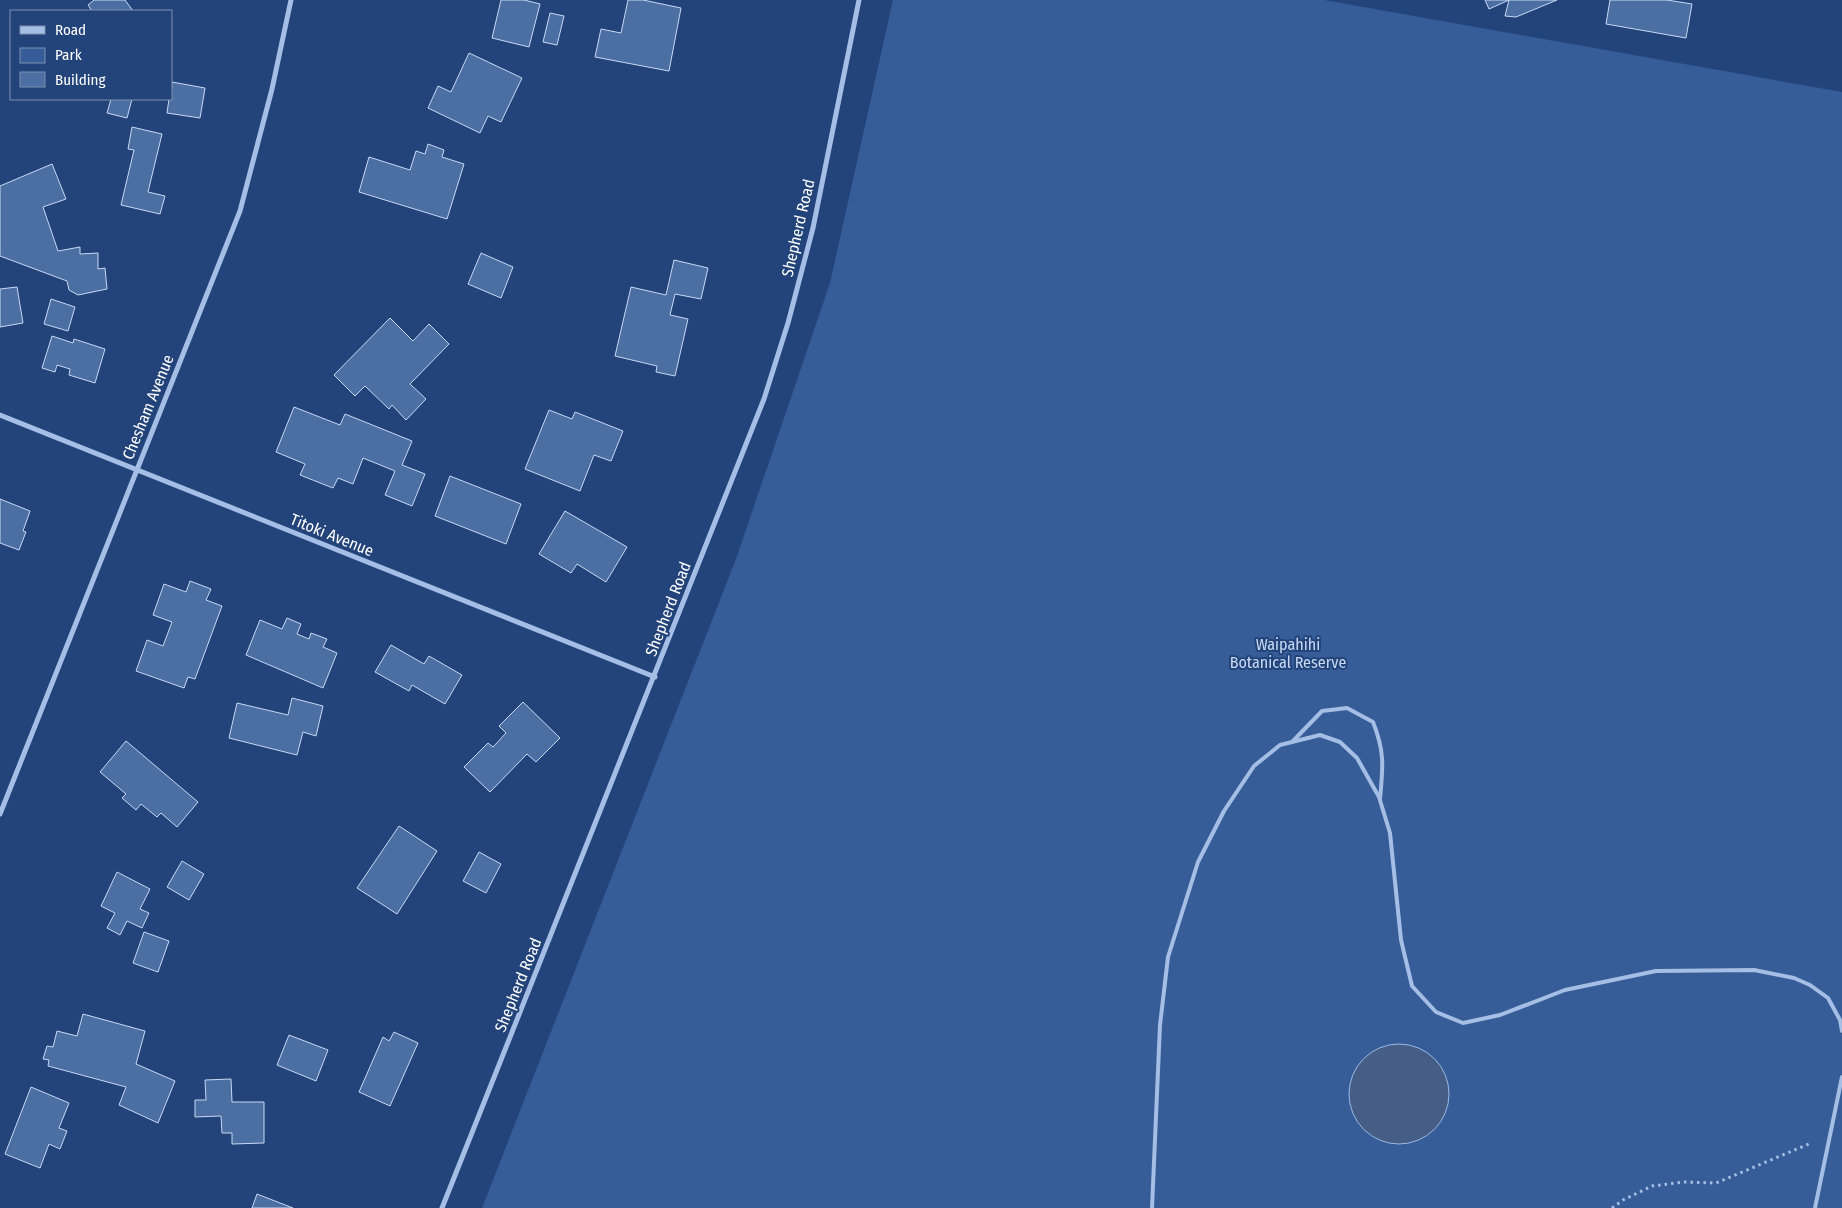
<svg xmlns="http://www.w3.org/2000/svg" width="1842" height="1208" font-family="'Fira Sans Condensed',sans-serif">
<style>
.green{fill:#365d98}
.water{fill:#465e86;stroke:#99b9e6}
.building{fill:#4b6ea3;stroke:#c8d9f4}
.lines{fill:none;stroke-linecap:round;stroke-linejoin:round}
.path{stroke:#a5bee5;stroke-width:3;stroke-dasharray:2.5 4;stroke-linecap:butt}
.lane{stroke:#a5bee5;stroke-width:4}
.street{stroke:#a5bee5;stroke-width:5}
.labels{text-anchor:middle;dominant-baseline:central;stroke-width:4;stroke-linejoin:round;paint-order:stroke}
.street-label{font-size:16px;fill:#fff;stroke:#23447a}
.park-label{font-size:16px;fill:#c8d9f4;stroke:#23447a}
</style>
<rect width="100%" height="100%" fill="#23447a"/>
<!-- green -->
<path class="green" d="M893,0H1324L1842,92V1208H482L736,559L830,283Z"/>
<!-- water -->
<path class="water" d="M1349 1094a50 50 0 1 1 100 0a50 50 0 1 1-100 0Z"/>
<!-- building -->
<path class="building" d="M94,0H125L133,11H92L88,5Z
M501,0H524L540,4L529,47L492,38Z
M628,0H643L681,8L669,71L595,57L601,29L621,33Z
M1485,0H1557L1516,17L1505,16L1509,0L1489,9Z
M1610,0H1667L1692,4L1686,38L1606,24Z
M550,13L564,16L557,45L543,42Z
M469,53L522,78L501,122L488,116L480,133L428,108L438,86L451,92Z
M172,82L205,88L200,118L167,113L169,99H171Z
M111,99H132L127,118L107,113Z
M132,127L162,134L148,192L165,196L160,214L121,205L134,150L128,149Z
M428,144L444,150L442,157L464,164L447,219L359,192L369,157L410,170L416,151L425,154Z
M52,164L66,199L43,207L58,251L80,247V254L98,253V269L105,268L107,289L78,295L69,290L67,281L0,256V186Z
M481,253L513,267L501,298L468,284Z
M674,260L708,268L701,299L675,294L670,315L688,319L675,376L656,372L657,366L615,356L631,287L666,295Z
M17,287L23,323L0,327V289Z
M51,299L75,307L68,331L44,324Z
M390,318L413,341L429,324L449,344L410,384L426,399L406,420L392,405L389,409L365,386L355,396L334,375Z
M52,336L73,343L74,339L105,349L95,383L69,375L70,369L57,365L55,372L42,368Z
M294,407L340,425L345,414L412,441L402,465L425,474L412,506L385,495L395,471L363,458L353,484L338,478L333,488L300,475L305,464L276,452Z
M549,410L572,419L575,412L623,431L611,461L594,455L580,491L525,469Z
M450,476L521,504L506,544L435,516Z
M0,499L30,511L23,531L26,532L19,550L0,543Z
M565,511L627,547L606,582L577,564L571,573L539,554Z
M190,581L211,589L206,600L222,606L195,679L188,677L184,688L136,671L147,640L163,646L172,622L153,615L164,584L186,592Z
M287,618L301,624L297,634L309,639L311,633L327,639L323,647L337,653L323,688L246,655L260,620L282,629Z
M391,645L424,664L429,656L462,675L445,704L412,685L409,691L375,672Z
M292,698L323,706L316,736L303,732L297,755L229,738L237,703L288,715Z
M523,702L560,738L536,762L527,754L490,792L464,767L488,743L493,747L506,733L499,726Z
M126,741L198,802L177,827L161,813L157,817L141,804L136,810L122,798L126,794L100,772Z
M399,826L437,851L397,914L357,888Z
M479,852L501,864L486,893L463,881Z
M182,861L204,874L189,900L167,887Z
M117,872L150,889L140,909L149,913L142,928L127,921L120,935L107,928L115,913L101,906Z
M144,932L169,941L158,972L133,963Z
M83,1014L145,1031L136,1064L175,1081L158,1123L119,1105L126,1087L48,1066L49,1060L43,1059L47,1046L53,1047L57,1031L77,1036Z
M394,1032L418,1043L390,1106L359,1092L383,1037L389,1041Z
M289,1035L328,1050L316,1081L277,1065Z
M231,1079L232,1102H264V1143L232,1144V1133H222L221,1116L195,1117V1100H206L205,1080Z
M31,1087L69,1103L59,1128L67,1131L60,1149L49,1144L40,1168L5,1154Z
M257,1194L293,1208H252Z"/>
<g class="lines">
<!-- path -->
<path class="path" d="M1612,1208L1623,1200L1652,1186L1684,1182L1716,1183L1809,1144"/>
<!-- lane -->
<path class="lane" d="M1293,741L1322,711L1347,708L1373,722C1385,752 1383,767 1380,799
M1152,1208L1160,1025L1168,957L1198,862L1224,811L1254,766L1280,745L1320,735L1340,742L1357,758L1379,797L1390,833L1401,940L1412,986L1436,1012L1463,1023L1500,1015L1565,990L1656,971L1754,970L1794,978L1810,985L1828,998L1840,1020L1842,1031
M1815,1208L1842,1077"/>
<!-- street -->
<path class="street" d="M0,415L655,677
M0,814L240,211L272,89L291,0
M442,1208L764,399L788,323L813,228L859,0"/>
</g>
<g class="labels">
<!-- street labels -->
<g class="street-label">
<text transform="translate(798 228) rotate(-77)">Shepherd Road</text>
<text transform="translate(148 407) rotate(-68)">Chesham Avenue</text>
<text transform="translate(332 535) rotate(22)">Titoki Avenue</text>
<text transform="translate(668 609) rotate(-69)">Shepherd Road</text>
<text transform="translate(518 985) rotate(-68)">Shepherd Road</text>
</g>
<!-- park labels -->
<g class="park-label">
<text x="1288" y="644">Waipahihi<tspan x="1288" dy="18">Botanical Reserve</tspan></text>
</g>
</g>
<!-- legend -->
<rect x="10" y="10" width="162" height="90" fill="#23447a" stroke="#7b8faf"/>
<rect x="20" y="26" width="25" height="8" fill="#a5bee5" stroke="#7b8faf"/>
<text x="55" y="35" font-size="15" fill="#ffffff">Road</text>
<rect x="20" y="48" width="25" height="15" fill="#365d98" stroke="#7b8faf"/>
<text x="55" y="60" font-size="15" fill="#ffffff">Park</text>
<rect x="20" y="72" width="25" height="15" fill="#4b6ea3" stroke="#7b8faf"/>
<text x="55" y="85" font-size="15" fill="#ffffff">Building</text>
</svg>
